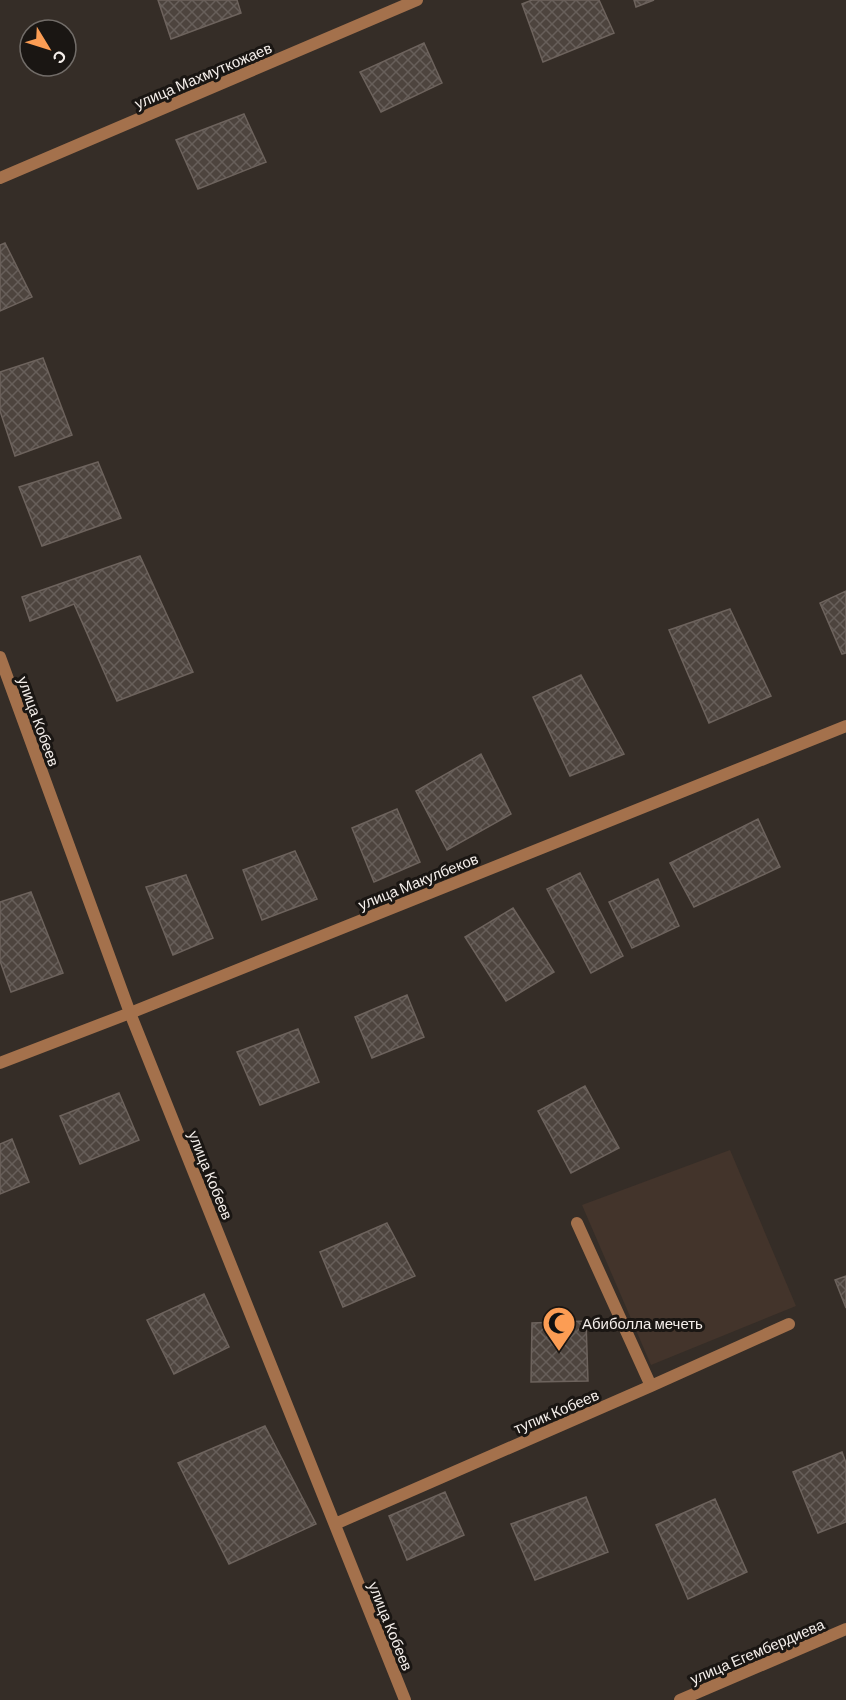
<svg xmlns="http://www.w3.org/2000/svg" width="846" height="1700" font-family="Barlow,sans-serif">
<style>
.built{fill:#43342b}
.building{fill:url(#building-cross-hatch);stroke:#6d635d;stroke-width:1.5}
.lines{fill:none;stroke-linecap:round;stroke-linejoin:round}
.minor{stroke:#a4714c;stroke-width:12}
.labels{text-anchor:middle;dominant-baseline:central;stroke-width:6;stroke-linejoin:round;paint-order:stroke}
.street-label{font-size:15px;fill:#f5efeb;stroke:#1a1613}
.poi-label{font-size:15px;fill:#f5efeb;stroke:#1a1613;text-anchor:start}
</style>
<defs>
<pattern id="building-cross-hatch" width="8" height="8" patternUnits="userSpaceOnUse" patternTransform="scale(1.5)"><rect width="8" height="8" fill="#4d443e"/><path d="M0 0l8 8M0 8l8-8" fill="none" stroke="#675f5a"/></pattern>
</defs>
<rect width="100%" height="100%" fill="#352d27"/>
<!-- built -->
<path class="built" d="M730,1150L796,1306L651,1365L582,1205Z"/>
<!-- building -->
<path class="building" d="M158,0H237L241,13L171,39Z
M532,0H599L614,33L543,62L522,4Z
M634,0H654L636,7Z
M424,43L442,83L381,112L360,72Z
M244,114L266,162L198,189L176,140Z
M5,243L32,297L0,311V245Z
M43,358L72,435L15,456L0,411V372Z
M98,462L121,518L42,546L19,487Z
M140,556L193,672L117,701L74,604L30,621L22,597Z
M846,591V653L842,654L820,603Z
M730,609L771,696L709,723L669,630Z
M581,675L624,754L570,776L533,697Z
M481,754L511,814L447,850L416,791Z
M397,809L420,862L374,882L352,828Z
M758,819L780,867L694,907L670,863Z
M295,851L317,899L262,920L243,870Z
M580,873L623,956L591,973L547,889Z
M186,875L213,938L173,955L146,887Z
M658,879L679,926L632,948L609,902Z
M31,892L63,973L11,992L0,961V902Z
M513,908L554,972L506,1001L465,937Z
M407,995L424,1037L372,1058L355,1017Z
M298,1029L319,1082L260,1105L237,1052Z
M585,1086L619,1148L571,1173L538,1111Z
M119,1093L139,1140L80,1164L60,1116Z
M12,1139L29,1182L0,1194V1144Z
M387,1223L415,1276L343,1307L320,1252Z
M846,1276V1308L835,1280Z
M204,1294L229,1347L174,1374L147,1320Z
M586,1321L588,1381L531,1382L532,1323Z
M265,1426L316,1524L229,1564L178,1463Z
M842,1452L846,1463V1522L818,1533L793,1472Z
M445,1492L464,1535L407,1560L389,1516Z
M586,1497L608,1552L535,1580L511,1524Z
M715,1499L747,1572L688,1599L656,1525Z"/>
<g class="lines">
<!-- minor -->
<path class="minor" d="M0,178L417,0
M0,657L130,1013L405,1700
M0,1063L130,1013L846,726
M577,1223L651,1386
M335,1524L651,1386L789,1324
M680,1700L846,1629"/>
</g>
<!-- icons -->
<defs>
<symbol id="mosque-pin" viewBox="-11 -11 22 30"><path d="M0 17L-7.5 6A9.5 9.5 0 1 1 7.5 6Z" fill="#fc9d54" stroke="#1a1613"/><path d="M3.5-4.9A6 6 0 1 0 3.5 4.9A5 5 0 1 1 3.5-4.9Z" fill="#111"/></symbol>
</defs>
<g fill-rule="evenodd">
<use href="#mosque-pin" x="540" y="1304" width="38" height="52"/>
</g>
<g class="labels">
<!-- street labels -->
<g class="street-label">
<text transform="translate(203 75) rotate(-23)">улица Махмуткожаев</text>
<text transform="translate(39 721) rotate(70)">улица Кобеев</text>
<text transform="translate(418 881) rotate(-22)">улица Макулбеков</text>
<text transform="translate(211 1175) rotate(68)">улица Кобеев</text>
<text transform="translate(556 1411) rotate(-23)">тупик Кобеев</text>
<text transform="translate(391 1626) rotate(68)">улица Кобеев</text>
<text transform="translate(757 1651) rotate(-23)">улица Егембердиева</text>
</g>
<!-- poi labels -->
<g class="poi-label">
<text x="582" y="1323">Абиболла мечеть</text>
</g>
</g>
<!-- north arrow -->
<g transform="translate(48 48) rotate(128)"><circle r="28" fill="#1a1613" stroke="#726d69" stroke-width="1.5"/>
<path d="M0-4.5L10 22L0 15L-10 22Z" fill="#fc9d54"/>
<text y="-9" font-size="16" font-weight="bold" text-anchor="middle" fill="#f5efeb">С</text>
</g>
</svg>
